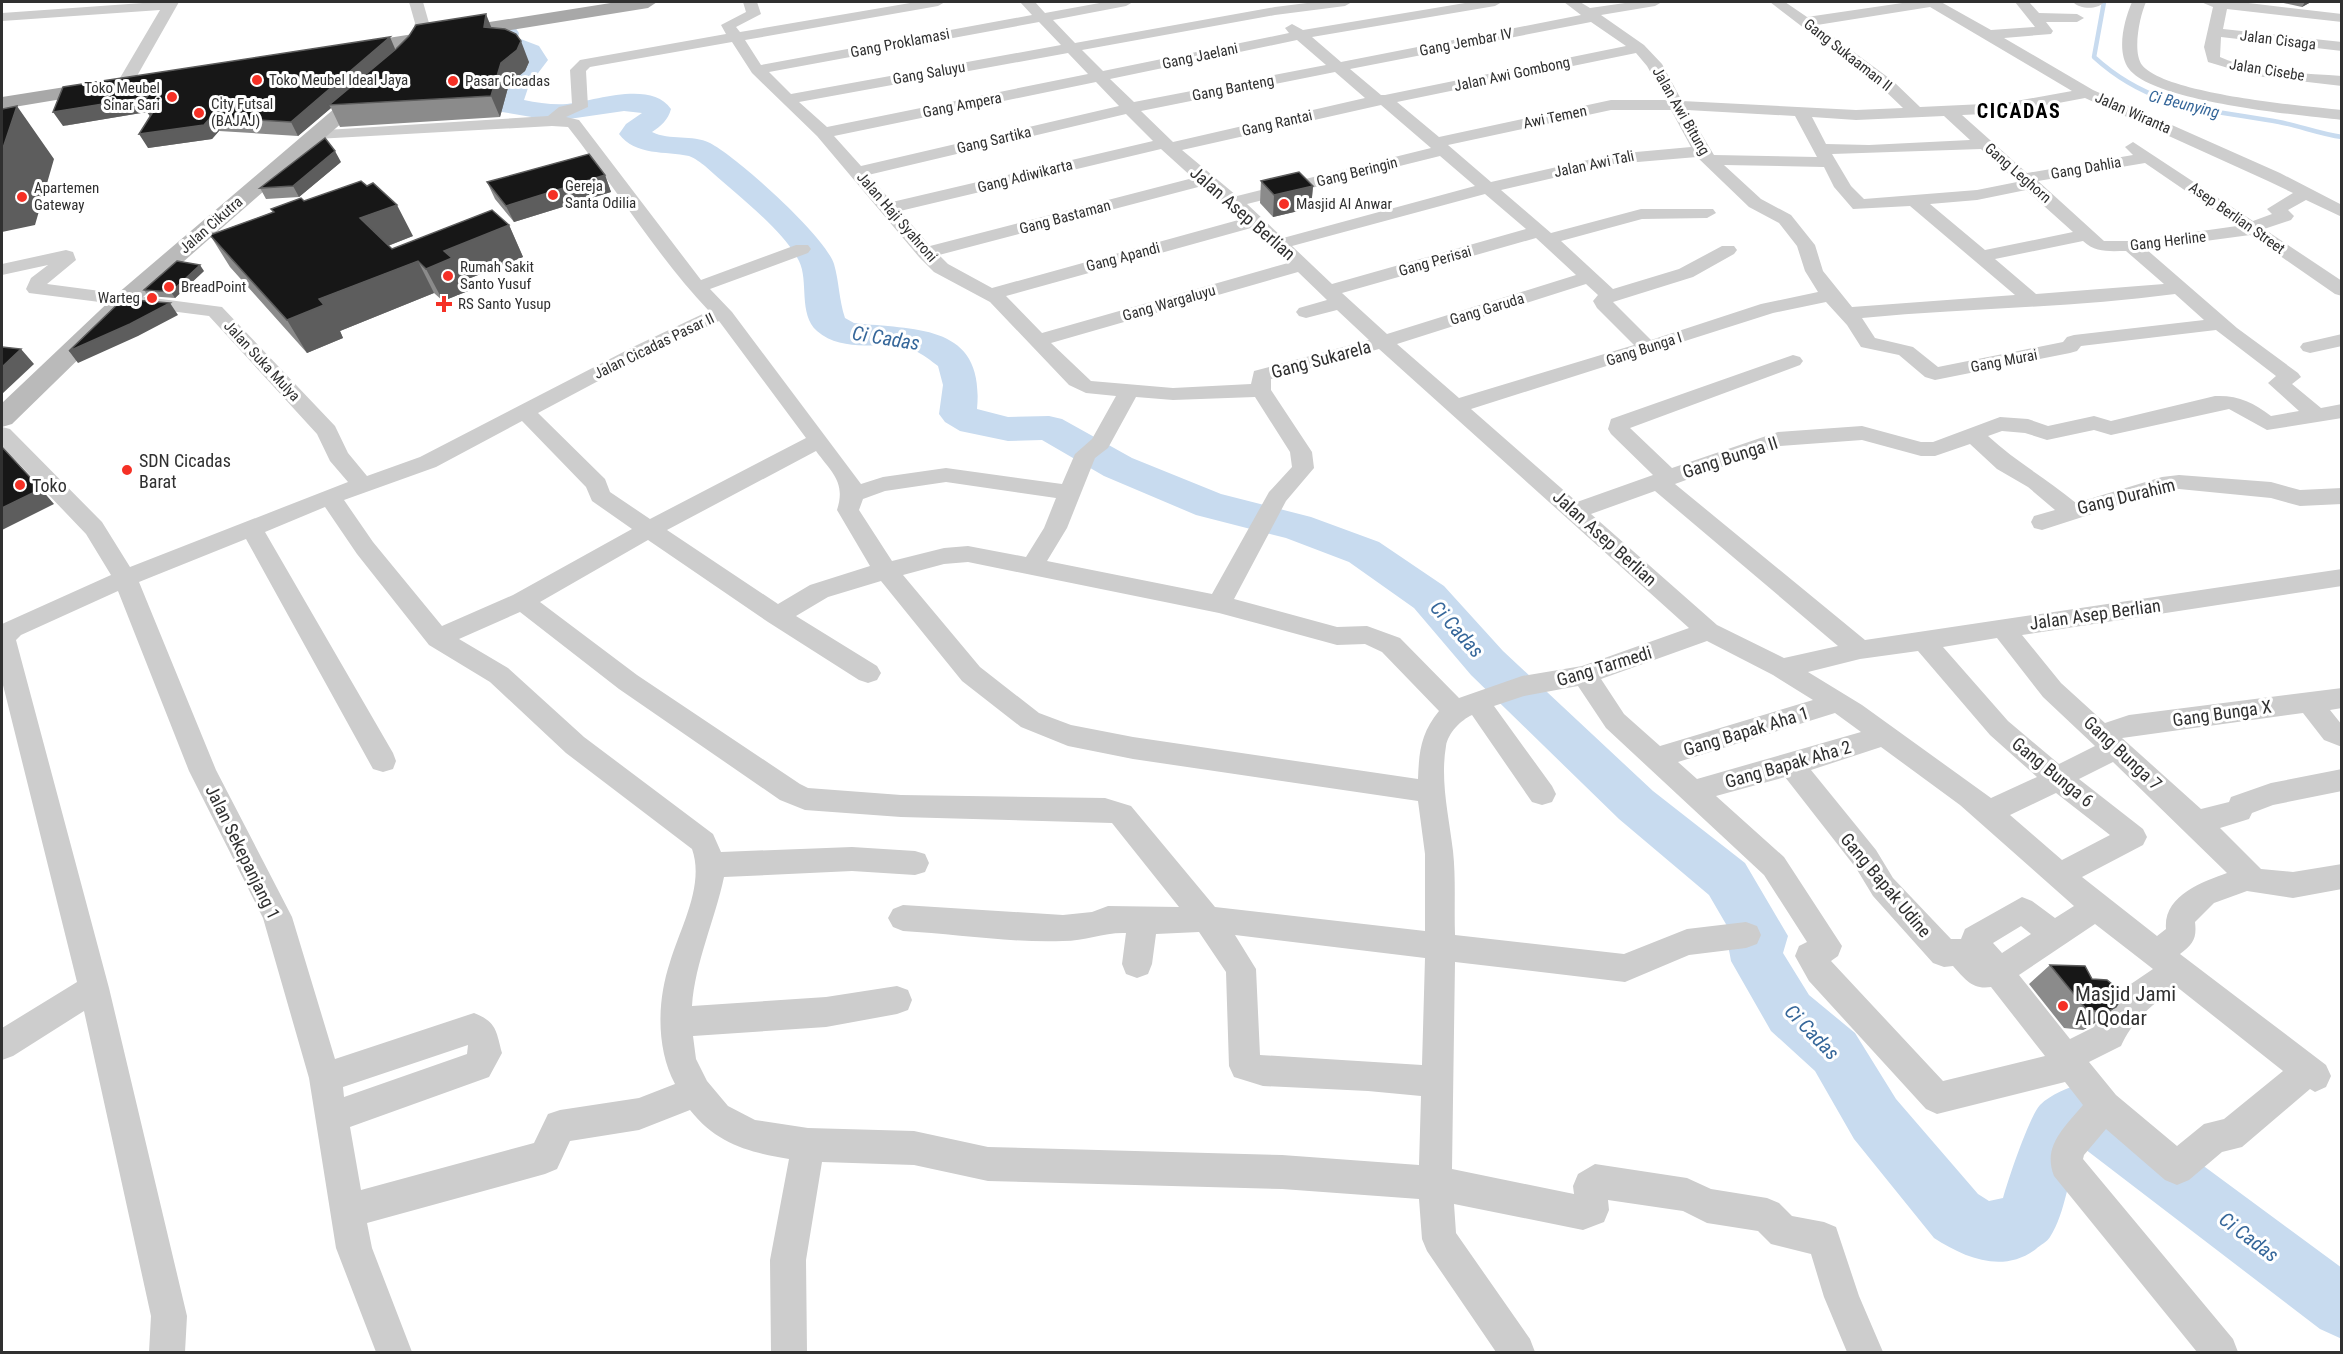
<svg xmlns="http://www.w3.org/2000/svg" width="2343" height="1354" font-family="'Roboto Condensed',sans-serif">
<style>
.lines{fill:none;stroke-linecap:round;stroke-linejoin:round}
.stream{stroke:#c8dbef;stroke-width:4.5}
.river{fill:#c8dbef;fill-rule:evenodd}
.minor{fill:#cdcdcd;fill-rule:evenodd}
.secondary{fill:#bababa;fill-rule:evenodd}
.primary{fill:#a8a8a8;fill-rule:evenodd}
.wall{fill:#8b8b8b}
.shaded-wall{fill:#5d5d5d}
.building{fill:#171717;stroke:#5d5d5d;stroke-width:1.5}
.poi-dot{fill:#f53025;stroke:#fff;stroke-width:2}
.labels{text-anchor:middle;dominant-baseline:central;stroke-width:6;stroke-linejoin:round;paint-order:stroke}
.far-street-label{font-size:15px;fill:#303030;stroke:#fff}
.far-poi-label{font-size:15px;fill:#303030;stroke:#fff;text-anchor:start}
.far-water-label{font-size:16px;font-style:italic;fill:#36679a;stroke:#fff}
.street-label{font-size:18px;fill:#303030;stroke:#fff}
.poi-label{font-size:18px;fill:#303030;stroke:#fff;text-anchor:start}
.far-district-label{font-size:20px;font-weight:bold;letter-spacing:1.5px;fill:#000;stroke:#fff}
.water-label{font-size:20px;font-style:italic;fill:#36679a;stroke:#fff}
.near-poi-label{font-size:21px;fill:#303030;stroke:#fff;text-anchor:start}
</style>
<rect width="100%" height="100%" fill="#fff"/>
<g class="lines">
<!-- stream -->
<path class="stream" d="M2104,2L2094,57C2151,109 2206,109 2279,122C2300,126 2320,134 2342,137"/>
<!-- river -->
<path class="river" d="M506,25L515,27L519,33L518,38L539,46L548,60L529,85L524,100C538,103 553,105 567,104C595,101 651,80 671,109C668,120 661,126 652,132C670,141 692,134 710,143C737,157 825,236 834,264C839,281 839,300 845,318L854,323C918,330 985,324 977,409L1008,417L1049,416L1062,419L1132,458L1221,494L1311,517L1379,542L1444,586L1503,651L1653,791L1745,863L1788,936L1783,953L1809,995L1855,1033L1896,1099L1978,1194L1989,1201L2003,1198C2008,1180 2029,1117 2040,1105C2051,1094 2068,1088 2082,1083L2102,1091L2342,1268V1339L2320,1329L2081,1146C2068,1174 2066,1213 2050,1237C2047,1242 2040,1245 2036,1249C2003,1274 1965,1258 1934,1238L1854,1139L1815,1071L1771,1031L1731,961L1727,939L1730,931L1709,895L1619,819L1471,675L1414,608L1349,562L1286,538L1196,515L1104,476L1042,440L1008,441L960,431L945,422L939,414L943,385L938,366C931,361 923,354 915,351C885,339 844,355 817,331C798,314 809,281 799,261C783,229 732,191 705,166C701,163 695,158 689,156C666,151 635,156 619,134L626,124L642,113L624,111L555,121L502,112L496,99L502,83L521,59L495,48L491,42L497,27Z"/>
<!-- minor -->
<path class="minor" d="M157,2H179L133,83L125,88L117,83L160,10L2,21V13Z
M409,2H423L429,23L424,36H414L412,33L415,23Z
M743,2H757L761,14L736,27L740,32L916,2H945L938,6L745,40L761,65L1032,15L1020,2H1035L1045,13L1105,2H1133L1126,6L1053,20L1075,43L1275,7L1315,2H1352L1345,6L1275,15L1082,50L1103,71L1289,33L1285,28L1292,24L1303,30L1471,2H1502L1495,6L1312,37L1341,62L1581,15L1564,2H1580L1590,8L1632,2H1662L1655,6L1601,15L1644,45L1662,64L1682,101L1856,110L1903,108L1881,87L1770,2H1785L1807,17L1909,2H1941L1991,30L2035,27L2015,2H2029L2039,13L2077,14L2084,18L2077,22H2046L2053,31L2051,34L2004,38L2093,90L2280,173L2342,205V217L2306,200L2288,210L2294,216L2291,220L2264,229L2342,281V296L2335,294L2250,235L2146,249L2237,328L2298,373L2301,377L2292,384L2321,408L2342,404V418L2267,430L2229,409L2111,435L2094,430L2047,440L2025,433L2002,431L1988,436C2015,461 2047,479 2076,503L2162,477L2179,475L2271,482L2300,490L2342,488V504L2300,506L2271,498L2179,489L2163,491L2042,530L2034,528L2031,522L2034,516L2055,510L2028,487L1997,469L1970,444L1935,456H1921L1862,440L1780,446L1675,484L1865,640L2342,569V586L2022,635L2061,683L2105,723L2129,715L2342,688V708L2330,710L2342,725V747L2324,740L2303,713L2122,738L2201,809L2229,802L2231,797L2271,783L2342,769V791L2273,805L2252,813L2249,819L2220,828L2261,869L2293,872L2342,864V889L2293,898L2247,891L2214,903L2195,922C2197,939 2193,944 2180,954L2326,1065L2331,1076L2326,1087L2315,1092L2310,1089L2242,1147L2222,1152L2189,1180L2177,1185L2165,1180L2106,1129L2084,1155L2083,1159L2233,1339L2238,1352H2197L2054,1176C2042,1146 2065,1127 2083,1105L2065,1082L1937,1114L1926,1109L1809,981L1795,956L1799,946L1807,942L1764,875L1606,728L1578,686L1524,696L1494,706L1552,786L1556,794L1552,802L1542,805L1532,802L1472,715C1461,720 1448,733 1446,746C1440,781 1449,817 1453,851C1456,879 1454,907 1455,935L1624,954L1687,929L1746,922L1757,926L1761,935L1757,944L1746,948L1689,955L1625,982L1455,962L1452,1169L1574,1194L1573,1186L1578,1174L1595,1164L1687,1178L1711,1189L1767,1198L1779,1203L1792,1216L1824,1222L1836,1227L1859,1296L1883,1352H1847L1824,1297L1811,1254L1771,1244L1758,1231L1707,1223L1683,1211L1608,1200L1609,1210L1604,1222L1583,1230L1454,1204L1456,1233L1530,1339L1535,1352H1496L1427,1251L1422,1239L1419,1199L1282,1189L988,1181L914,1165L822,1162L806,1260L807,1352H771L770,1260L789,1159C748,1152 717,1144 690,1110L639,1130L570,1141L557,1169L545,1174L367,1223L372,1248L412,1352H376L336,1248L309,1078L263,918L189,771L118,591L21,635L16,640L109,988L187,1316L185,1352H149L151,1316L84,1011L13,1056L2,1060V1028L77,982L2,681V624L111,575L86,534L2,446V427L10,429L102,522L130,567L348,482L330,461L317,434L209,316L29,293L26,289L31,278L48,265L2,275V264L66,250L73,252L76,260L47,284L222,307L335,426L348,453L367,476L420,457L635,346L709,311C656,255 616,188 568,127L552,126L316,139L310,137L308,134L310,131L548,116L559,107L572,104L570,70L580,60L726,34L721,25L746,12ZM1930,7L2072,91L2005,103L1920,107L1893,81L1817,25ZM1039,22L1061,45L791,94L769,72ZM1591,22L1626,46L1385,95H1381L1350,69ZM1297,40L1326,65L1134,102L1110,79ZM732,42L752,73L817,136L919,257L934,272L990,302L1069,385L1086,393L1116,396L1092,439L1075,454L1062,484L946,468L883,477L861,484L732,312L710,289L808,253L811,249L808,245H796L701,280L579,120L566,117L588,107L586,71L590,67ZM1068,53L1088,74L827,127L799,102ZM1636,53L1647,66L1666,100H1611L1439,137L1397,102ZM1335,72L1365,98L1173,142L1141,111ZM1096,82L1119,106L861,166L834,136ZM2085,98L2268,181L2293,193L2267,209L2272,214L2253,221L2133,142L2125,147L2133,155L2027,173L1962,115L2005,113ZM1381,105L1431,148L1237,196L1182,150ZM1611,110H1671L1691,147L1614,154L1491,182L1448,145ZM1687,110L1795,116L1817,157L1714,155ZM1126,114L1153,141L892,202L868,175ZM1944,116L1970,140L1869,145L1826,144L1812,117L1856,120ZM1161,149L1193,178L930,246L900,211ZM1981,149L2017,182L1977,190L1864,199L1851,186L1832,154ZM1440,156L1475,186L1283,238L1247,204ZM1697,157L1749,207L1779,223L1797,246L1805,271L1818,292L1761,304L1651,340L1613,302L1693,277L1734,254L1737,250L1734,246H1722L1679,269L1613,289L1561,241L1642,219L1707,218L1716,213L1713,209H1641L1551,233L1501,190L1614,164ZM2145,163L2237,226L2131,241H2104L2038,181ZM1724,165L1824,167L1834,187L1853,209L1910,206L2015,295L1852,307L1823,271L1815,245L1791,215L1761,199ZM1202,186L1242,219L992,288L948,264L939,255ZM2026,190L2073,232L1985,250L1930,204L1977,200ZM1485,194L1526,229L1332,284L1292,246ZM1251,228L1288,263L1042,333L1006,296ZM1536,238L1576,275L1387,334L1342,293ZM2083,241C2096,253 2109,251 2126,251L2164,284L2036,294L1995,259ZM1298,272L1327,300L1299,308L1296,312L1299,316L1306,318L1337,310L1369,340L1254,371L1251,384L1173,388L1091,381L1051,343ZM1586,284L1598,295L1593,301L1597,308L1634,345L1459,398L1397,344ZM2175,294L2204,320L2074,335L2067,337L2063,342L1938,367L1913,347L1875,338L1862,318C1966,308 2071,308 2175,294ZM1826,302L1847,325L1861,347L1899,355L1925,377L1935,380L2070,353L2077,351L2081,346L2216,330L2276,376L2268,383L2299,411L2271,416C2253,402 2238,395 2215,396L2111,421L2094,416L2048,426L2028,419L2000,417L1933,442H1921L1862,426L1778,432L1672,468L1630,428L1800,365L1803,361L1800,357L1793,355L1611,419L1608,429L1611,434L1653,475L1577,502L1471,409L1773,313ZM719,321L806,438L650,519L610,492L605,479L538,413L649,354ZM1379,349L1689,628L1582,666L1522,676L1459,698L1400,638L1367,626L1337,627L1234,599L1286,501L1314,468L1312,452L1271,390V379ZM1136,397L1173,400L1255,397L1290,452L1292,467L1269,492L1212,594L1047,561L1067,528L1095,458L1108,448ZM522,421L586,487L592,501L632,529L513,595L442,626L373,542L344,500L436,467ZM816,451C832,473 846,482 837,510L870,566L810,585L778,604L667,530ZM946,482L1056,498L1044,528L1026,557L968,546L944,548L892,561L859,510L863,499L885,491ZM1655,491L1838,646L1784,658L1717,625L1591,514ZM325,507L357,554L429,645L490,682L566,753L692,849C705,885 680,928 670,962C657,1001 656,1048 675,1084L639,1098L560,1110L548,1114L534,1143L361,1190L350,1127L489,1077L502,1053C496,1031 497,1022 474,1013L335,1059L292,917L216,770L139,582L246,539L373,769L383,772L393,769L396,761L393,753L265,532ZM648,540L768,622L859,680L868,683L877,680L881,673L877,666L796,616L828,597L881,581L962,681L1021,727L1068,746L1133,759L1418,801L1425,854V931L1215,907L1131,806L1105,798L901,795L808,788L800,784L637,675L540,602ZM968,562L1219,613L1337,645L1365,644L1382,652L1439,711C1421,733 1419,751 1418,779L1133,737L1071,725L1039,713L980,667L903,575L944,564ZM520,612L619,689L780,800L805,810L901,817L1112,823L1179,907L1108,906L1092,912L1063,915L903,905L893,909L888,918L893,927L903,931C955,934 1012,943 1063,941C1086,941 1105,932 1126,933L1122,964L1126,974L1137,978L1148,974L1152,964L1156,934L1199,932L1226,972L1229,1066L1234,1077L1263,1086L1368,1091L1421,1096L1419,1165L1282,1155L988,1147L914,1131L808,1128L755,1120L728,1106L707,1081L696,1059L693,1036L826,1027L897,1014L908,1010L912,1000L908,990L897,986L826,997L692,1006C695,962 715,920 724,877L852,871L915,875L925,872L929,863L925,854L915,851L852,847L721,852L713,834L584,737L508,668L459,639ZM1997,638L2043,697L2095,746L2059,764L2008,721L1943,647ZM1707,641L1773,675L1813,700L1660,746L1624,714L1601,679ZM1918,651L1990,735L2037,777L1991,798L1862,705L1808,672L1860,659ZM1835,713L1861,732L1697,779L1678,762ZM1881,747L1960,805L2074,906L2055,918L2032,901L2022,897L1965,929L1961,939H1951L1893,878L1876,850L1811,770ZM2113,762L2227,873C2202,882 2163,896 2166,929L2157,936L2082,877L2143,845L2147,837L2143,829L2079,779ZM1785,777L1856,868L1873,896L1933,963L1944,967L1953,966C1965,979 1972,990 1991,987L2045,1056L1943,1081L1831,961L1838,956L1842,946L1784,857L1716,796ZM2056,793L2110,835L2062,860L2010,815ZM2095,924L2153,969L2125,988L2098,1019L2094,1027L2070,1039L2019,975ZM2021,926L2031,934L2002,953L1993,943ZM1235,935L1425,958L1422,1065L1260,1055L1256,969ZM2177,987L2283,1071L2224,1119L2204,1124L2177,1146L2116,1095L2089,1062L2121,1046C2133,1019 2153,1004 2177,987ZM468,1045L467,1054L344,1097L343,1087Z
M2073,2H2102L2103,3C2097,10 2079,9 2073,2Z
M2132,2H2146C2140,15 2132,52 2142,65C2165,94 2302,106 2342,110V120C2298,115 2154,102 2129,69C2116,52 2124,20 2132,2Z
M2201,2H2240L2342,14V22L2227,9L2223,29L2342,42V51L2221,37L2220,57C2256,73 2303,73 2342,76V86L2255,76L2208,62L2204,47L2213,7Z
M2342,334V346L2310,353L2303,351L2300,347L2303,343Z"/>
<!-- secondary -->
<path class="secondary" d="M369,83L376,85L379,89L376,93L135,304L12,424L2,427V403L117,294L362,85Z"/>
<!-- primary -->
<path class="primary" d="M617,2H657L648,8L350,56L340,50L350,44Z
M103,81L110,83L113,87L110,91L2,109V97Z"/>
</g>
<!-- wall -->
<path class="wall" d="M2279,2H2311L2302,7Z
M492,27L529,62L525,71L509,84L500,117L340,127L331,108L298,136L219,131L212,139L148,148L150,116L147,112L63,126Z
M341,162L299,197L266,199L260,188Z
M605,175L611,192L514,222L495,199L487,182Z
M1261,181L1313,186L1311,208L1273,217L1260,203Z
M304,201L413,236L388,246L392,249L509,225L523,257L463,281L468,291L443,301L434,293L340,331L343,338L307,353L230,267L210,235L273,212L271,209Z
M204,271L175,298L148,296L144,290Z
M2050,965L2092,979L2116,1007L2092,1025L2083,1030L2064,1028L2029,984Z"/>
<!-- shaded-wall -->
<path class="shaded-wall" d="M2305,2H2311L2302,7Z
M486,14L494,34L484,27Z
M390,37L396,51L329,105L331,108L298,136L291,122Z
M521,41L529,62L525,71L509,84L500,117L491,96L501,63Z
M147,97L158,104L152,119L147,112L63,126L53,112Z
M17,106L54,159L35,225L2,232V151Z
M211,117L219,131L212,139L148,148L139,134Z
M335,151L341,162L299,197L293,186Z
M605,175L611,192L514,222L506,206Z
M1313,186L1311,208L1273,217L1274,195Z
M397,205L413,236L377,250L360,218Z
M509,225L523,257L463,281L468,291L443,301L426,269L444,251Z
M418,261L434,293L340,331L343,338L307,353L287,320L319,299Z
M200,265L204,271L175,298L171,292Z
M170,303L178,315L138,336L78,363L69,351Z
M21,349L34,364L2,394V367Z
M41,489L54,504L2,530V508Z
M2116,1007L2092,1025L2083,1030L2106,1012Z"/>
<!-- building -->
<path class="building" d="M486,14L484,27L505,29L516,34L521,41L517,50L501,63L491,96L329,105L396,49L409,36L416,25Z
M390,37L291,122L211,117L204,125L139,134L158,104L143,105L147,97L53,112L63,87Z
M17,106L2,151V109Z
M325,138L335,151L293,186L260,188Z
M589,154L605,175L506,206L487,182Z
M1299,172L1313,186L1274,195L1261,181Z
M361,181L367,186L373,183L397,205L360,218L392,249L492,210L509,225L444,251L452,258L426,269L418,261L319,299L324,305L287,320L210,235L274,212L271,209L301,198L304,201Z
M177,261L200,265L171,292L144,290Z
M123,299L170,303L130,324L69,351Z
M2,347L21,349L2,367Z
M2,447L41,489L2,508Z
M2050,965L2085,966L2092,979L2107,980L2124,994L2116,1007L2106,1012L2087,1010Z"/>
<!-- markers -->
<g class="poi-dot">
<circle cx="257" cy="80" r="6"/>
<circle cx="453" cy="81" r="6"/>
<circle cx="172" cy="97" r="6"/>
<circle cx="199" cy="113" r="6"/>
<circle cx="553" cy="195" r="6"/>
<circle cx="22" cy="197" r="6"/>
<circle cx="1284" cy="204" r="6"/>
<circle cx="448" cy="276" r="6"/>
<circle cx="169" cy="287" r="6"/>
<circle cx="152" cy="298" r="6"/>
<path d="M441 295h6v6h6v6h-6v6h-6v-6h-6v-6h6z"/>
<circle cx="127" cy="470" r="6"/>
<circle cx="20" cy="485" r="6"/>
<circle cx="2063" cy="1006" r="6"/>
</g>
<g class="labels">
<!-- far-street labels -->
<g class="far-street-label">
<text transform="translate(2278 40) rotate(7)">Jalan Cisaga</text>
<text transform="translate(1466 42) rotate(-11)">Gang Jembar IV</text>
<text transform="translate(900 43) rotate(-11)">Gang Proklamasi</text>
<text transform="translate(1848 55) rotate(38)">Gang Sukaaman II</text>
<text transform="translate(1200 56) rotate(-12)">Gang Jaelani</text>
<text transform="translate(2267 70) rotate(9)">Jalan Cisebe</text>
<text transform="translate(929 73) rotate(-10)">Gang Saluyu</text>
<text transform="translate(1512 74) rotate(-12)">Jalan Awi Gombong</text>
<text transform="translate(1233 88) rotate(-11)">Gang Banteng</text>
<text transform="translate(962 105) rotate(-11)">Gang Ampera</text>
<text transform="translate(1681 111) rotate(60)">Jalan Awi Bitung</text>
<text transform="translate(2133 113) rotate(24)">Jalan Wiranta</text>
<text transform="translate(1555 117) rotate(-12)">Awi Temen</text>
<text transform="translate(1277 123) rotate(-13)">Gang Rantai</text>
<text transform="translate(994 140) rotate(-13)">Gang Sartika</text>
<text transform="translate(1594 164) rotate(-12)">Jalan Awi Tali</text>
<text transform="translate(2086 168) rotate(-10)">Gang Dahlia</text>
<text transform="translate(1357 172) rotate(-14)">Gang Beringin</text>
<text transform="translate(2018 173) rotate(41)">Gang Leghorn</text>
<text transform="translate(1025 176) rotate(-14)">Gang Adiwikarta</text>
<text transform="translate(897 217) rotate(49)">Jalan Haji Syahroni</text>
<text transform="translate(1065 217) rotate(-15)">Gang Bastaman</text>
<text transform="translate(2237 218) rotate(35)">Asep Berlian Street</text>
<text transform="translate(211 225) rotate(-41)">Jalan Cikutra</text>
<text transform="translate(2168 241) rotate(-7)">Gang Herline</text>
<text transform="translate(1123 257) rotate(-15)">Gang Apandi</text>
<text transform="translate(1435 261) rotate(-16)">Gang Perisai</text>
<text transform="translate(1169 303) rotate(-16)">Gang Wargaluyu</text>
<text transform="translate(1487 309) rotate(-17)">Gang Garuda</text>
<text transform="translate(654 346) rotate(-26)">Jalan Cicadas Pasar II</text>
<text transform="translate(1644 349) rotate(-18)">Gang Bunga I</text>
<text transform="translate(262 361) rotate(47)">Jalan Suka Mulya</text>
<text transform="translate(2004 361) rotate(-11)">Gang Murai</text>
</g>
<!-- far-poi labels -->
<g class="far-poi-label">
<text x="269" y="80">Toko Meubel Ideal Jaya</text>
<text x="465" y="81">Pasar Cicadas</text>
<text x="160" y="88" text-anchor="end">Toko Meubel<tspan x="160" dy="17">Sinar Sari</tspan></text>
<text x="211" y="104">City Futsal<tspan x="211" dy="17">(BAJAJ)</tspan></text>
<text x="565" y="186">Gereja<tspan x="565" dy="17">Santa Odilia</tspan></text>
<text x="34" y="188">Apartemen<tspan x="34" dy="17">Gateway</tspan></text>
<text x="1296" y="204">Masjid Al Anwar</text>
<text x="460" y="267">Rumah Sakit<tspan x="460" dy="17">Santo Yusuf</tspan></text>
<text x="181" y="287">BreadPoint</text>
<text x="140" y="298" text-anchor="end">Warteg</text>
<text x="458" y="304">RS Santo Yusup</text>
</g>
<!-- far-water labels -->
<g class="far-water-label">
<text transform="translate(2184 104) rotate(14)">Ci Beunying</text>
</g>
<!-- street labels -->
<g class="street-label">
<text transform="translate(1243 213) rotate(41)">Jalan Asep Berlian</text>
<text transform="translate(1321 359) rotate(-15)">Gang Sukarela</text>
<text transform="translate(1730 457) rotate(-18)">Gang Bunga II</text>
<text transform="translate(2126 496) rotate(-14)">Gang Durahim</text>
<text transform="translate(1605 538) rotate(42)">Jalan Asep Berlian</text>
<text transform="translate(2095 614) rotate(-8)">Jalan Asep Berlian</text>
<text transform="translate(1604 666) rotate(-17)">Gang Tarmedi</text>
<text transform="translate(2222 713) rotate(-8)">Gang Bunga X</text>
<text transform="translate(1746 731) rotate(-17)">Gang Bapak Aha 1</text>
<text transform="translate(2123 753) rotate(43)">Gang Bunga 7</text>
<text transform="translate(1788 764) rotate(-16)">Gang Bapak Aha 2</text>
<text transform="translate(2053 772) rotate(39)">Gang Bunga 6</text>
<text transform="translate(243 852) rotate(64)">Jalan Sekepanjang 1</text>
<text transform="translate(1886 885) rotate(50)">Gang Bapak Udine</text>
</g>
<!-- poi labels -->
<g class="poi-label">
<text x="139" y="460">SDN Cicadas<tspan x="139" dy="21">Barat</tspan></text>
<text x="32" y="485">Toko</text>
</g>
<!-- far-district labels -->
<g class="far-district-label">
<text x="2019" y="111">CICADAS</text>
</g>
<!-- water labels -->
<g class="water-label">
<text transform="translate(886 338) rotate(9)">Ci Cadas</text>
<text transform="translate(1457 629) rotate(48)">Ci Cadas</text>
<text transform="translate(1812 1032) rotate(46)">Ci Cadas</text>
<text transform="translate(2249 1237) rotate(37)">Ci Cadas</text>
</g>
<!-- near-poi labels -->
<g class="near-poi-label">
<text x="2075" y="994">Masjid Jami<tspan x="2075" dy="24">Al Qodar</tspan></text>
</g>
</g>
<!-- border -->
<rect width="2343" height="1354" fill="none" stroke="#303030" stroke-width="6"/>
</svg>
